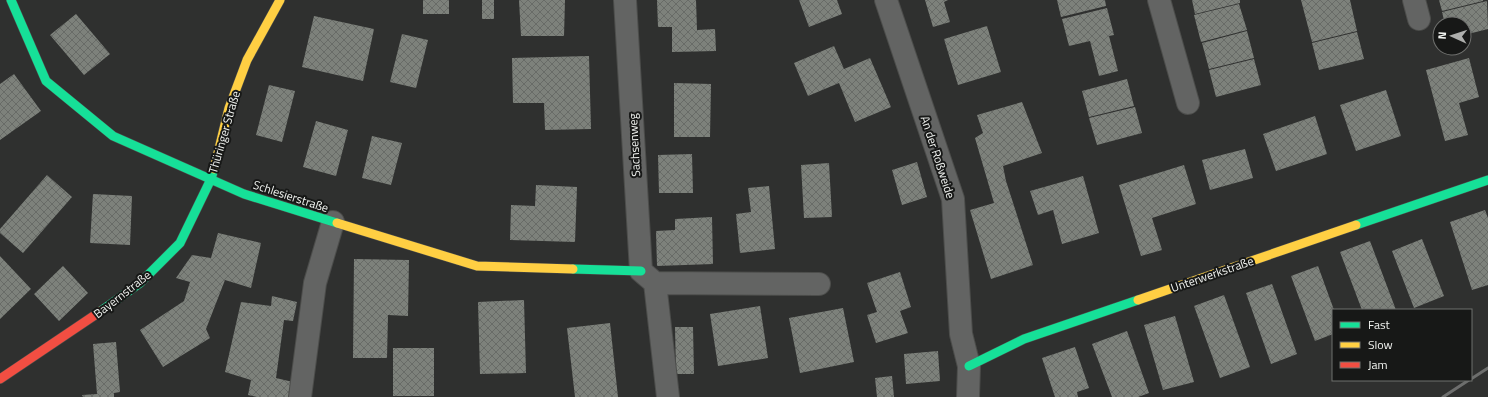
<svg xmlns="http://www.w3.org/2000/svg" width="1488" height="397" font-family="'Titillium Web',sans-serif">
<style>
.building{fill:url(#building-cross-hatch)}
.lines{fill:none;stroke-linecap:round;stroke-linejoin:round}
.street-casing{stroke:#4c4d4b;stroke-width:24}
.fast-casing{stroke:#4c4d4b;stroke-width:10}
.slow-casing{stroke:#4c4d4b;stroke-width:10}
.jam-casing{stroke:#4c4d4b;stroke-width:10}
.street{stroke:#636463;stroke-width:22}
.fast{stroke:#16e098;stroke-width:9}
.slow{stroke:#ffcf43;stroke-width:9}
.jam{stroke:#f24e42;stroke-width:9}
.rail{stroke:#6d6e6d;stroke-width:3}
.labels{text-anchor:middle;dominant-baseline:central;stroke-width:4;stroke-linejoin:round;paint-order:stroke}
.street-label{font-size:12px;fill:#f2f4f1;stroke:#171817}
</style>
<defs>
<pattern id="building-cross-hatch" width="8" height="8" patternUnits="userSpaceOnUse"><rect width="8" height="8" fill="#7d817b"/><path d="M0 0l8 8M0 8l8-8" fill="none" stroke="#686b67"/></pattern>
</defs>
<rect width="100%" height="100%" fill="#2f302f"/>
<!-- building -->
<path class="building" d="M423,0H449V14H423Z
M482,0H494V19H482Z
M519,0H565L564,36H521Z
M657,0H696L697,30L715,29L716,51L672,52V27H658Z
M799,0H837L842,14L809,27Z
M925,0H948L944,2L950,22L933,27Z
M1057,0H1105L1106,6L1061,17Z
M1192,0H1240V3L1195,14Z
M1301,0H1350L1357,31L1312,42Z
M1439,0H1483V1L1442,11Z
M1487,1L1488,29L1464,35V24H1445L1442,12Z
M1239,4L1247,30L1201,42L1194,15Z
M1107,8L1114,35L1109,36L1118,71L1099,76L1090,41L1069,46L1062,19Z
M76,14L110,54L84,75L50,35Z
M314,16L374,29L363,81L302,67Z
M987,26L1001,72L958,85L944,39Z
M1247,31L1254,58L1209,69L1202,43Z
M1357,32L1364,59L1319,70L1312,43Z
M402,34L428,40L416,88L390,82Z
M834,46L844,69L870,58L891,107L855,122L839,83L808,96L794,63Z
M589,56L591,129L545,130L544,103H513L512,58Z
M1469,58L1479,97L1459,103L1468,135L1445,141L1426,70Z
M1254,59L1261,85L1216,97L1209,70Z
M14,74L41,111L0,140V84Z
M1127,79L1134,106L1089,117L1082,91Z
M674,83L711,84L710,137H674Z
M269,85L295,91L282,142L256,135Z
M1386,90L1401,136L1356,151L1340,105Z
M1022,102L1042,153L1003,166L1006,181L1033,265L991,279L970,210L994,203L975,138L983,133L977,115Z
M1135,107L1142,133L1097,145L1089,118Z
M1315,116L1327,154L1276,171L1263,134Z
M316,121L348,130L336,176L303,167Z
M372,136L402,143L391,185L362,178Z
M1245,149L1253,178L1210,190L1202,160Z
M692,154L693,193H659L658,155Z
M917,162L927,197L902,205L892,170Z
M829,163L832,217L804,218L801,165Z
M1184,165L1196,204L1152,218L1162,250L1141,256L1119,185Z
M47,175L72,197L23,253L0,233V229Z
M1083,176L1099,233L1062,244L1053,210L1038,215L1030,191Z
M536,185L577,187L575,242L510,240L511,205L535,206Z
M769,186L775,249L740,253L736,214L751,212L748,188Z
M93,194L132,196L130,245L90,243Z
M1485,210L1488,218V285L1472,290L1450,222Z
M712,217L713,264L657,266L656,231L675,230V219Z
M218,233L261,243L251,288L225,280L206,329L210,338L163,367L140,330L184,301L190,282L176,278L192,255L211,258Z
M1422,239L1444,296L1414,308L1392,251Z
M1370,241L1396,310H1362L1340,252Z
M0,256L31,289L0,319Z
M354,259L409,260L408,316L388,315L387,358H353Z
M63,266L88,293L59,321L34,294Z
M1318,266L1334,310H1333V334L1315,341L1291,276Z
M900,272L911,307L900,311L908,333L876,343L867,315L877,312L867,283Z
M1272,284L1297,354L1271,364L1246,293Z
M1224,295L1250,367L1220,378L1194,306Z
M272,296L297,302L293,321L284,320L276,378L297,383L295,397H257L248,395L251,380L225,372L241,302L271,306Z
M524,300L526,373L480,374L478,302Z
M760,306L768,358L718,366L710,314Z
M843,308L854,362L800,373L789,318Z
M1175,316L1194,382L1163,390L1144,325Z
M610,323L618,397H575L567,328Z
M675,327H693L694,374H676Z
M1127,331L1149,393L1138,397H1112L1092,344Z
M116,342L120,392L114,393V397H83L82,395L97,394L93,344Z
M1075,347L1089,388L1077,392L1078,397H1055L1042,358Z
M393,348H434V396H393Z
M938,351L940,381L906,384L904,354Z
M892,376L894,397H877L875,378Z"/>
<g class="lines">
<defs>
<path id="street" d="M625,0L641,271L655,283L668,397
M886,0L953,199L961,334L969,366L968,397
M1159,0L1188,103
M1414,0L1419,19
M655,283L819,284
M300,397L315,283L333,222"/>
<path id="fast" d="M11,0L46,81L113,136L244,194L337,223
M1356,225L1488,180
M573,269L641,271
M101,311L140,283L180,243L211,179L214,169
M969,366L1024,339L1138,300"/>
<path id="slow" d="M214,169L229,108L247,60L280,0
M337,223L477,266L573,269
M1138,300L1356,225"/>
<path id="jam" d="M0,379L101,311"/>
</defs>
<!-- street casing -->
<use href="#street" class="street-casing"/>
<!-- fast casing -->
<use href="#fast" class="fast-casing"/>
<!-- slow casing -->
<use href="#slow" class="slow-casing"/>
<!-- jam casing -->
<use href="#jam" class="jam-casing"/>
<!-- street -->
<use href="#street" class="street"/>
<!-- fast -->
<use href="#fast" class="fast"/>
<!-- slow -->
<use href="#slow" class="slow"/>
<!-- jam -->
<use href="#jam" class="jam"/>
<!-- rail -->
<path class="rail" d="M1471,379L1488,368
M1443,397L1469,380"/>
</g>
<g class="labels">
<!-- street labels -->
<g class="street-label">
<text transform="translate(224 132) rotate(-74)">Thüringer Straße</text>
<text transform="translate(634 145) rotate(-93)">Sachsenweg</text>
<text transform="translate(938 157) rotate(72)">An der Roßweide</text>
<text transform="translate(291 196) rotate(18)">Schlesierstraße</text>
<text transform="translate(1212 274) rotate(-19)">Unterwerkstraße</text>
<text transform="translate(122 294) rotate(-38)">Bayernstraße</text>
</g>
</g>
<!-- legend -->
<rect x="1332" y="309" width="140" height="72" fill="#171817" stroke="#6f706e"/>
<rect x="1340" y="322" width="20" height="6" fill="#16e098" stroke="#6f706e"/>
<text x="1368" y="329" font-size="12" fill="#f2f4f1">Fast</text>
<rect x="1340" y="342" width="20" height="6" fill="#ffcf43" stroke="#6f706e"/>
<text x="1368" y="349" font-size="12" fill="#f2f4f1">Slow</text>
<rect x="1340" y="362" width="20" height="6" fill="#f24e42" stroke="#6f706e"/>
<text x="1368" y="369" font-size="12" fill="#f2f4f1">Jam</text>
<!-- north arrow -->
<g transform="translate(1452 36) rotate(273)"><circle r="19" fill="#171817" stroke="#6f706e"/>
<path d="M0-3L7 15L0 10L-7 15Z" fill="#aeafad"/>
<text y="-6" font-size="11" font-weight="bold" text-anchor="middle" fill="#f2f4f1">N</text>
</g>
</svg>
